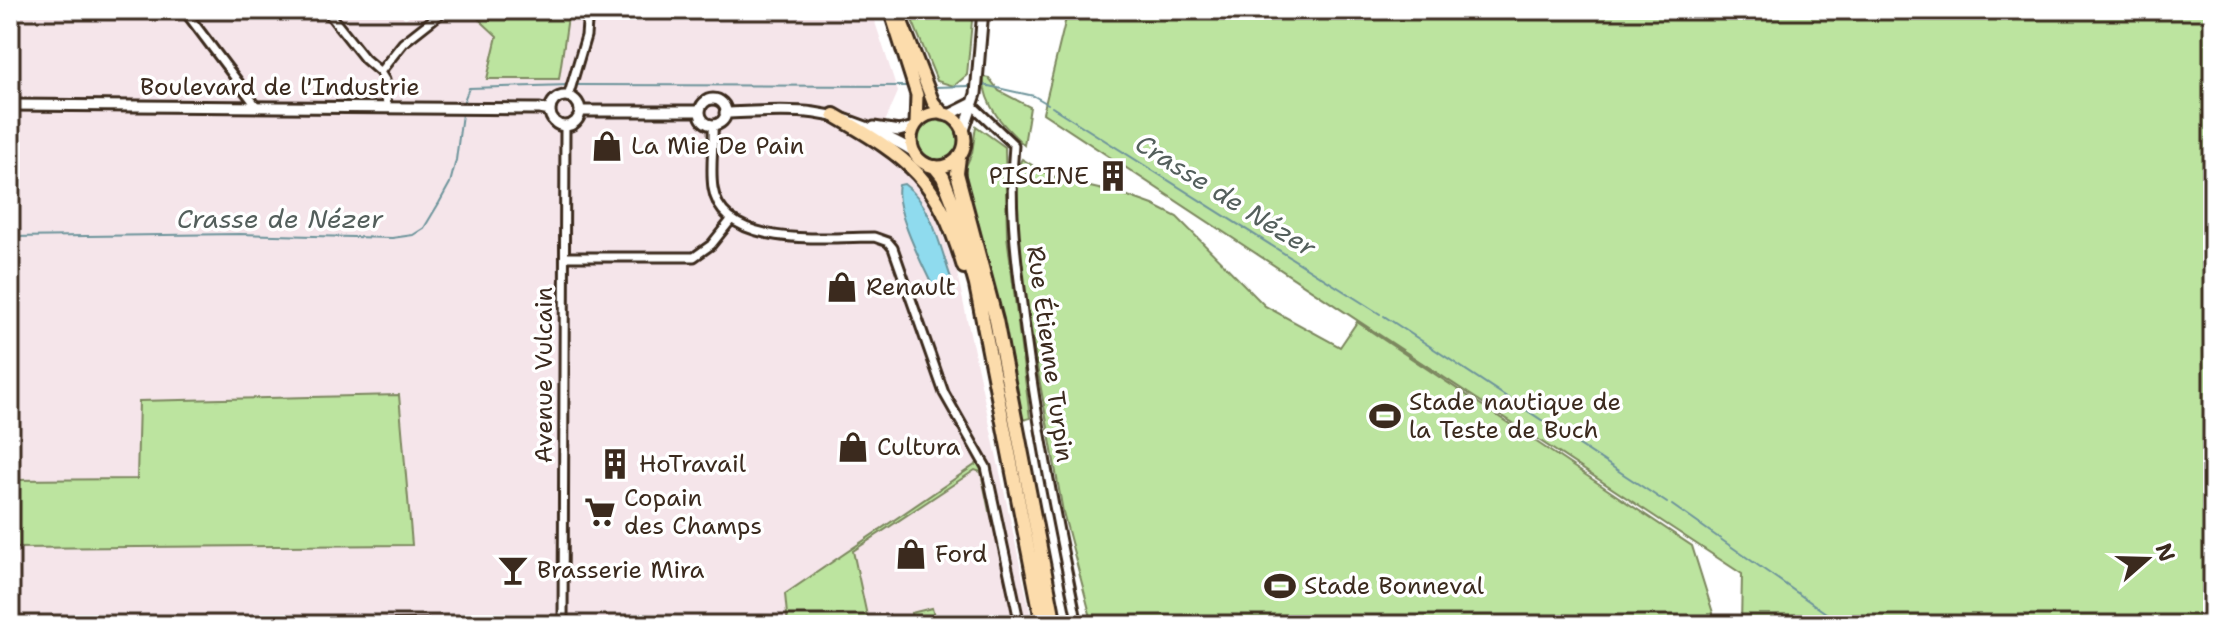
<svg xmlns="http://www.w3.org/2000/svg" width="2223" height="635" font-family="'Shantell Sans',sans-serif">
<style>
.built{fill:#f5e5ea}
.green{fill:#bce49f;stroke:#7c875e;stroke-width:2}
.water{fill:#8fdbee;stroke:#6d949b;stroke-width:2}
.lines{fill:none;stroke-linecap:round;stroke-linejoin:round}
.stream{stroke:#6d949b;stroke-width:2}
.minor-casing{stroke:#3b2a1e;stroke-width:13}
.tertiary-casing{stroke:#3b2a1e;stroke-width:15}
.primary-casing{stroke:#3b2a1e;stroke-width:17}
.trunk-casing{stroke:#3b2a1e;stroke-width:18}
.minor{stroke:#fff;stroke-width:7}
.tertiary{stroke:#fff;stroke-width:9}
.primary{stroke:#fcdcac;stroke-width:11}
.trunk{stroke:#fcdcac;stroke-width:12}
.labels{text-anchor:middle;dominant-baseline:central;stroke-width:7;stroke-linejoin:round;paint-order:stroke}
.street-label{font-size:24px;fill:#3b2a1e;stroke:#fff}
.poi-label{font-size:24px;fill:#3b2a1e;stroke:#fff;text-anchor:start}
.water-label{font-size:26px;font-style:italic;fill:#545f5c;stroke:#fff}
</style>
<rect width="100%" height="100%" fill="#fff"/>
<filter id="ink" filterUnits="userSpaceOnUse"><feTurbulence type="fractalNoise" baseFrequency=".0125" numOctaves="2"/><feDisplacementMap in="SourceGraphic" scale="16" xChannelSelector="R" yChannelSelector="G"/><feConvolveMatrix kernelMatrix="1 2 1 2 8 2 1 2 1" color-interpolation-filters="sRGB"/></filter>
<g filter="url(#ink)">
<!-- built -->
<path class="built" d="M10,10H397L405,19L417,10H469L497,36L487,79H559L569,10H871L898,92L876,143L907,173L932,206L957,273L1033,625H10Z"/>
<!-- green -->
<path class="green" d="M469,10H569L559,79H487L497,36Z
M908,10H973L967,75L954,86L937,81Z
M1068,10H2213V625H1741L1742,574L1043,113Z
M983,77L989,78L999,91L1030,107L1024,145C1003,125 985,108 983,77Z
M917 140a21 21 0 1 1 42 0a21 21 0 1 1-42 0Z
M976,126L1005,147L1007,236L1030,418L1020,421L986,255L966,187V166L972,153Z
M1022,159L1049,175L1077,184L1125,195L1153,205L1177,217L1265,306L1340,347L1357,322L1692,546L1713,613V625H1093L1063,512L1036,361L1019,252L1014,174Z
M399,395L412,545L11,548L10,480L137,479L139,401Z
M978,463L982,465L991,511H989L981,472L975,470L853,551L869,625H788L785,594Z
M932,608L936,624L871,625L912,622L911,613Z"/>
<!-- water -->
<path class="water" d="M904,184C932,204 940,247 951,278V285L946,290L933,287C922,264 893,208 899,185Z"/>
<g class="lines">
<!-- stream -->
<path class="stream" d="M575,85L909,86
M984,85L1034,96L1048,104
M934,87L970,86
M463,103L469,88L569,85
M1052,107L1380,314
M10,237L240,234L392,238L413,235L424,228L439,203L450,183L456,160L462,114
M1384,316L1667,503
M1672,505L1843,625"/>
<defs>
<path id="minor" d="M184,10L257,107
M326,10L365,59L380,72
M568,97L586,36L588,10
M971,104L1014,145C1009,199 1015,251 1022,304C1034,412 1056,518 1078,625
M387,108L385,80L380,72L403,43L445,10
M713,125C714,146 710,168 713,188C722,250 829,237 874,237L888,242L893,248L944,393L986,467L1020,625
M565,257H694L711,245L731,220
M10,618L11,625
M343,625L563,622
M563,625L565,126"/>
<path id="tertiary" d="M550 111a15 15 0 1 1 30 0a15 15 0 1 1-30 0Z
M700 112a13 13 0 1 1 26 0a13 13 0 1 1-26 0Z
M10,105L540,109L550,111
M580,111H700
M725,113C786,111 826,105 883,135C894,141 905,145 915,153
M947,116L971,104
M874,127L899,131L914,127
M963,133L976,94L983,10"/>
<path id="primary" d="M890,10L917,95L916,124
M897,10L933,102L943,114
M911 140a27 27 0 1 1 54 0a27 27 0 1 1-54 0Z"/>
<path id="trunk" d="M834,115C912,160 937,178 964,267
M959,157L957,173L996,320L1055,625
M935,167L943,177L953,203L976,285L1043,625"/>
</defs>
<!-- minor casing -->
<use href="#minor" class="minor-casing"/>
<!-- tertiary casing -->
<use href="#tertiary" class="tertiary-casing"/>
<!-- primary casing -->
<use href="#primary" class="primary-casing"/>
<!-- trunk casing -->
<use href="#trunk" class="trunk-casing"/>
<!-- minor -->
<use href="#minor" class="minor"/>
<!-- tertiary -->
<use href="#tertiary" class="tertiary"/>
<!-- primary -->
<use href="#primary" class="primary"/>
<!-- trunk -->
<use href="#trunk" class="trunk"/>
</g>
</g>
<!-- icons -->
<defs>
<symbol id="shop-bare" viewBox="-9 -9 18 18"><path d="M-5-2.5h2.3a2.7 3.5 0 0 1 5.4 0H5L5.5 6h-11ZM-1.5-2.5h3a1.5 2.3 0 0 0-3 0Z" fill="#3b2a1e" stroke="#fff" stroke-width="2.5" paint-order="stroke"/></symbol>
<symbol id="building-bare" viewBox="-9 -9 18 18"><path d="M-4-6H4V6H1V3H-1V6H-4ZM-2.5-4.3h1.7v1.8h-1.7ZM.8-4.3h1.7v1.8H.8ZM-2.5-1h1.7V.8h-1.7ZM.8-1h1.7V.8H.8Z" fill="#3b2a1e" stroke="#fff" stroke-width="2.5" paint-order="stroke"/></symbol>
<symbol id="stadium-bare" viewBox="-9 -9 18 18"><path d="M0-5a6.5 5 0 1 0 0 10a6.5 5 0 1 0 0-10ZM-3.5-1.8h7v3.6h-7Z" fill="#3b2a1e" stroke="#fff" stroke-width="2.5" paint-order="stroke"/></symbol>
<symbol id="supermarket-bare" viewBox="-9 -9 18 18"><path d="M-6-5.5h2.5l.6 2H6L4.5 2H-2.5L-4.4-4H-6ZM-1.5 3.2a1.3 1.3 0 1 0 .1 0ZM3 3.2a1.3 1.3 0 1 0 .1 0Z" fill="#3b2a1e" stroke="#fff" stroke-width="2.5" paint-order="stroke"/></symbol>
<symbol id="bar-bare" viewBox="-9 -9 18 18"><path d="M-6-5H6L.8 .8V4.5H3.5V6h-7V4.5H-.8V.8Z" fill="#3b2a1e" stroke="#fff" stroke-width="2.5" paint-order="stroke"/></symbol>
</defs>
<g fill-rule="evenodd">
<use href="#shop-bare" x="585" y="124" width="44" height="44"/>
<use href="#building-bare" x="1091" y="154" width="44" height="44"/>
<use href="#shop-bare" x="820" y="265" width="44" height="44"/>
<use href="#stadium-bare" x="1363" y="394" width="44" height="44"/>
<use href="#shop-bare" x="831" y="425" width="44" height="44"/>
<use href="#building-bare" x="593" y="442" width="44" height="44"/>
<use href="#supermarket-bare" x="578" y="490" width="44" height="44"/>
<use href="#shop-bare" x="889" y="532" width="44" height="44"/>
<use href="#bar-bare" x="491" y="548" width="44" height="44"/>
<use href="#stadium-bare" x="1258" y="564" width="44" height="44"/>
</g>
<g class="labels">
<!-- street labels -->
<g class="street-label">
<text x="280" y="87">Boulevard de l'Industrie</text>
<text transform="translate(1050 354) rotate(82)">Rue Étienne Turpin</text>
<text transform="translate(544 375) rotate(-90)">Avenue Vulcain</text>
</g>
<!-- poi labels -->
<g class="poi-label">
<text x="631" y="146">La Mie De Pain</text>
<text x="1089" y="176" text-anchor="end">PISCINE</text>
<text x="866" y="287">Renault</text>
<text x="1409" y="402">Stade nautique de<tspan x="1409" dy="28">la Teste de Buch</tspan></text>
<text x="877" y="447">Cultura</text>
<text x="639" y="464">HoTravail</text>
<text x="624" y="498">Copain<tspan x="624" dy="28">des Champs</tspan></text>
<text x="935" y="554">Ford</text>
<text x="537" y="570">Brasserie Mira</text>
<text x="1304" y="586">Stade Bonneval</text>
</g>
<!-- water labels -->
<g class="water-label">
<text transform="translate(1226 195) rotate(32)">Crasse de Nézer</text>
<text x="280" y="218">Crasse de Nézer</text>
</g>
</g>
<!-- margin -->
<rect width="2223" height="635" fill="none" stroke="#fff" stroke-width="40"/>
<rect x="20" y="20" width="2183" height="595" fill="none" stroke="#3b2a1e" stroke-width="3" filter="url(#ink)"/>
<!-- north arrow -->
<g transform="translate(2147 559) rotate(70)" stroke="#ffffff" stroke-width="6" paint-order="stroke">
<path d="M0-6L14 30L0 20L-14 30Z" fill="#3b2a1e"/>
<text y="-12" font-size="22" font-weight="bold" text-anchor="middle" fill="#3b2a1e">N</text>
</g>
</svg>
